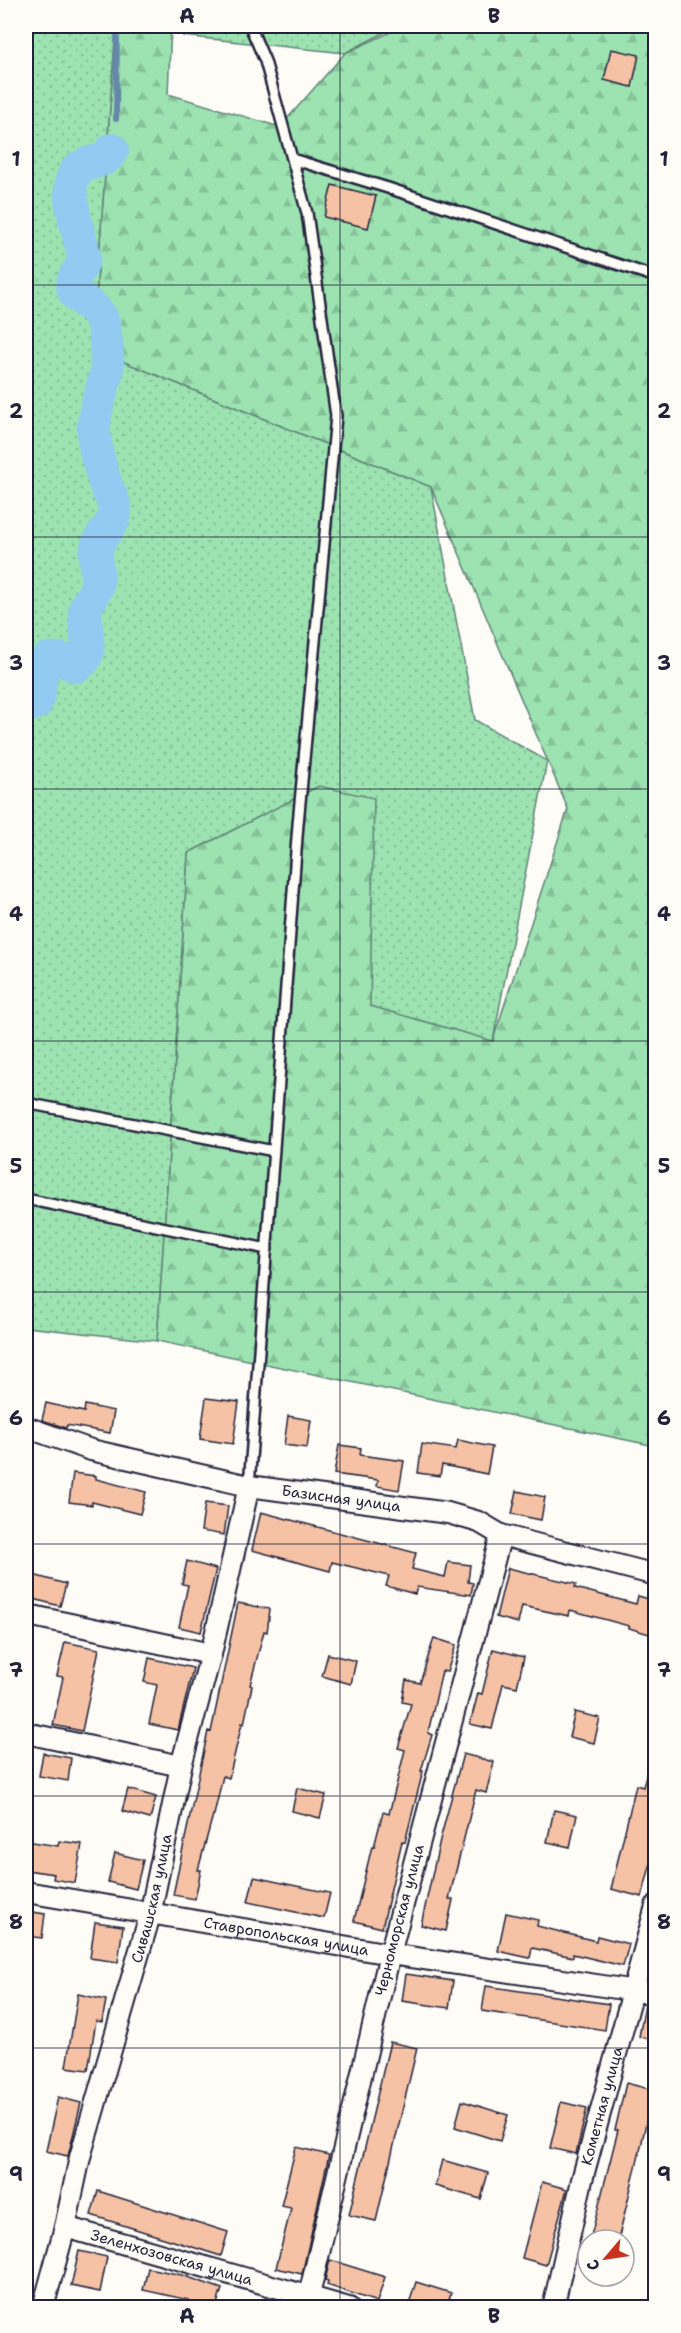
<svg xmlns="http://www.w3.org/2000/svg" width="681" height="2333" font-family="'Shantell Sans',sans-serif">
<style>
.forest{fill:url(#forest-firs);stroke:#5f8276;stroke-width:1.5}
.garden{fill:url(#garden-dots);stroke:#5f8276;stroke-width:1.5}
.lines{fill:none;stroke-linecap:round;stroke-linejoin:round}
.stream{stroke:#6587a8;stroke-width:6}
.river{stroke:#92caf1;stroke-width:34}
.building{fill:#f5c2a5;stroke:#22223b;stroke-width:1.5}
.lane-casing{stroke:#22223b;stroke-width:14}
.street-casing{stroke:#22223b;stroke-width:24}
.lane{stroke:#fdfcf7;stroke-width:9}
.street{stroke:#fdfcf7;stroke-width:20}
.grid{fill:none;stroke:#22223b;stroke-width:1.5;stroke-opacity:0.55}
.labels{text-anchor:middle;dominant-baseline:central;stroke-width:6;stroke-linejoin:round;paint-order:stroke}
.street-label{font-size:15px;fill:#22223b;stroke:#fdfcf7}
.neatline{fill:none;stroke:#22223b;stroke-width:2}
.grid-label{font-size:20px;text-anchor:middle;font-weight:bold;fill:#22223b}
</style>
<defs>
<pattern id="forest-firs" width="22" height="20" patternUnits="userSpaceOnUse" patternTransform="scale(1.5)"><rect width="22" height="20" fill="#9ce3b1"/><path d="M5 1l3.5 6h-7zM16 11l3.5 6h-7z" fill="#86c299"/></pattern>
<pattern id="garden-dots" width="8" height="8" patternUnits="userSpaceOnUse" patternTransform="scale(1.5)"><rect width="8" height="8" fill="#9ce3b1"/><path d="M2 2h.1M6 6h.1" fill="none" stroke="#86c299" stroke-width="1.8" stroke-linecap="round"/></pattern>
</defs>
<rect width="100%" height="100%" fill="#fdfcf7"/>
<filter id="ink" filterUnits="userSpaceOnUse"><feTurbulence type="fractalNoise" baseFrequency=".0167" numOctaves="2"/><feDisplacementMap in="SourceGraphic" scale="12" xChannelSelector="R" yChannelSelector="G"/><feConvolveMatrix kernelMatrix="1 2 1 2 8 2 1 2 1" color-interpolation-filters="sRGB"/></filter>
<g filter="url(#ink)">
<!-- forest -->
<path class="forest" d="M116,26H171L168,94L280,127L345,53L404,26H655V1446L157,1341L188,853L376,756L493,1040L568,809L431,487L92,349Z"/>
<!-- garden -->
<path class="garden" d="M26,26H116L92,349L431,487L475,720L547,761L493,1041L370,1006L374,798L319,786L188,853L157,1341L26,1327Z
M183,26H397L345,53L183,36Z"/>
<g class="lines">
<!-- stream -->
<path class="stream" d="M116,119L117,26"/>
<!-- river -->
<path class="river" d="M26,706L36,703C43,689 36,669 48,659H60L76,666C98,655 81,628 86,608C89,599 96,593 97,583C99,571 93,560 97,547C101,533 114,526 115,511C115,502 109,493 106,485C100,467 93,446 94,427C94,407 104,388 107,369C108,356 106,340 104,327C101,303 73,302 73,286C72,278 83,267 84,257C81,235 58,182 81,167C92,160 106,163 112,150"/>
</g>
<!-- building -->
<path class="building" d="M611,49L639,55L632,87L604,80Z
M332,185L376,196L368,228L324,217Z
M206,1398L239,1402L233,1444L200,1439Z
M46,1403L84,1412L85,1405L114,1411L110,1433L67,1425L66,1428L42,1420Z
M288,1416L311,1420L307,1448L284,1445Z
M458,1440L492,1447L487,1474L442,1465L440,1476L418,1473L422,1444L456,1449Z
M339,1445L361,1448L360,1455L404,1461L399,1490L377,1486L378,1480L334,1474Z
M73,1473L96,1476V1479L146,1492L140,1514L92,1502V1505L69,1502Z
M517,1491L545,1497L541,1520L512,1514Z
M205,1503L228,1506L224,1535L201,1531Z
M261,1512L416,1553L412,1569L445,1577L448,1562L470,1565L468,1582L473,1583L471,1595L417,1587L415,1594L386,1586L389,1576L332,1562L330,1571L252,1550Z
M187,1561L216,1569L201,1632L179,1627L188,1585L182,1584Z
M508,1568L576,1584L575,1588L636,1604L638,1596L656,1601V1636L629,1628V1626L570,1610L569,1616L522,1606L518,1623L496,1617Z
M26,1573L66,1584L60,1606L26,1597Z
M238,1603L270,1609L267,1632L264,1631L250,1685L252,1686L244,1724L242,1723L229,1778L223,1776L214,1815H213L198,1870H201L195,1899L173,1895L208,1731L211,1732Z
M434,1638L456,1645L447,1672L442,1671L428,1733L432,1735L421,1771H423L405,1842L402,1841L382,1928L354,1921L372,1846L374,1847L383,1812L389,1814L405,1750L398,1748L411,1704L402,1702L406,1680L420,1683Z
M65,1642L99,1649L82,1731L53,1725L63,1677L57,1676Z
M493,1649L524,1657L517,1687L503,1684L492,1729L470,1724L478,1693L482,1694Z
M328,1654L356,1661L351,1684L322,1676Z
M149,1658L193,1668L178,1730L149,1724L157,1685L144,1682Z
M575,1712L600,1718L594,1743L569,1737Z
M43,1753L71,1758L68,1781L39,1776Z
M463,1754L494,1762L486,1793L476,1790L449,1899L453,1900L446,1931L421,1925L440,1840Z
M650,1759L656,1760V1843L642,1897L611,1889L636,1785L643,1787Z
M297,1788L326,1795L320,1818L292,1811Z
M128,1789L156,1797L150,1819L122,1811Z
M554,1810L577,1815L570,1847L547,1842Z
M26,1841L58,1846L59,1841L82,1844L75,1883L53,1879L54,1874L26,1870Z
M115,1853L143,1860L136,1889L108,1882Z
M254,1877L330,1893L324,1918L248,1902Z
M26,1911L45,1914L42,1938L26,1936Z
M506,1913L538,1920L537,1926L596,1941L597,1936L629,1944L623,1966L573,1954V1957L532,1948L530,1958L498,1951Z
M95,1922L123,1926L118,1962L90,1958Z
M406,1974L453,1981L449,2008L402,2001Z
M486,1986L609,2004L605,2030L482,2011Z
M78,1994L106,2000L102,2022L96,2021L88,2070L66,2067Z
M645,2004L656,2006V2040L639,2037Z
M390,2042L417,2048L376,2221L349,2215Z
M626,2083L653,2090L640,2151L618,2240H590L618,2130H615Z
M58,2097L81,2103L68,2156L46,2151Z
M462,2101L508,2115L500,2141L455,2127Z
M561,2102L587,2108L576,2154L550,2148Z
M296,2147L329,2155L302,2274L276,2268L291,2208L281,2206Z
M442,2160L488,2173L481,2199L435,2186Z
M542,2182L567,2189L546,2265L522,2258Z
M98,2191L228,2232L221,2256L91,2215Z
M79,2251L107,2257L100,2292L71,2286Z
M330,2260L385,2277L377,2302L327,2285L328,2281L325,2280Z
M148,2268L182,2275L222,2289L216,2307H187L189,2300L143,2290Z
M416,2282L451,2293L447,2307H408Z"/>
<g class="lines">
<defs>
<path id="lane" d="M292,159L388,188L656,277
M26,1103L274,1151
M26,1199L267,1249
M249,1486L298,824L336,416L307,213L265,61L250,26"/>
<g id="street">
<path id="s1" d="M26,1427L91,1450L249,1486L448,1513L479,1522L501,1535L656,1575"/>
<path d="M28,1615L211,1654"/>
<path d="M26,1733L181,1766"/>
<path id="s2" d="M26,1892L390,1954L656,1994"/>
<path id="s3" d="M65,2227L349,2308"/>
<path id="s4" d="M43,2308L65,2227L80,2157L150,1915L181,1766L211,1654L249,1486"/>
<path id="s5" d="M306,2308L390,1954L501,1535"/>
<path id="s6" d="M553,2308L582,2180L656,1906"/>
</g>
</defs>
<!-- lane casing -->
<use href="#lane" class="lane-casing"/>
<!-- street casing -->
<use href="#street" class="street-casing"/>
<!-- lane -->
<use href="#lane" class="lane"/>
<!-- street -->
<use href="#street" class="street"/>
</g>
</g>
<!-- grid -->
<path class="grid" d="M340,26V2308M26,285H656M26,537H656M26,789H656M26,1041H656M26,1292H656M26,1544H656M26,1796H656M26,2048H656"/>
<g class="labels">
<!-- street labels -->
<g class="street-label">
<text stroke="none"><textPath href="#s1" startOffset="324">Базисная улица</textPath></text>
<text stroke="none"><textPath href="#s4" startOffset="424">Сивашская улица</textPath></text>
<text stroke="none"><textPath href="#s5" startOffset="399">Черноморская улица</textPath></text>
<text stroke="none"><textPath href="#s2" startOffset="264">Ставропольская улица</textPath></text>
<text stroke="none"><textPath href="#s6" startOffset="208">Кометная улица</textPath></text>
<text stroke="none"><textPath href="#s3" startOffset="111">Зеленхозовская улица</textPath></text>
</g>
</g>
<!-- margin -->
<rect width="681" height="2333" fill="none" stroke="#fdfcf7" stroke-width="66"/>
<!-- north arrow -->
<g transform="translate(606 2258) rotate(241)"><circle r="28" fill="#fdfcf7" stroke="#a5a5ac" stroke-width="1.5"/>
<path d="M0-4.5L10 22L0 15L-10 22Z" fill="#c8321e"/>
<text y="-9" font-size="16" font-weight="bold" text-anchor="middle" fill="#22223b">С</text>
</g>
<rect x="33" y="33" width="615" height="2267" class="neatline"/>
<g class="grid-label">
<text x="187" y="23">A</text>
<text x="494" y="23">B</text>
<text x="16" y="166">1</text>
<text x="664" y="166">1</text>
<text x="16" y="418">2</text>
<text x="664" y="418">2</text>
<text x="16" y="670">3</text>
<text x="664" y="670">3</text>
<text x="16" y="921">4</text>
<text x="664" y="921">4</text>
<text x="16" y="1173">5</text>
<text x="664" y="1173">5</text>
<text x="16" y="1425">6</text>
<text x="664" y="1425">6</text>
<text x="16" y="1677">7</text>
<text x="664" y="1677">7</text>
<text x="16" y="1929">8</text>
<text x="664" y="1929">8</text>
<text x="16" y="2181">9</text>
<text x="664" y="2181">9</text>
<text x="187" y="2323">A</text>
<text x="494" y="2323">B</text>
</g>
</svg>
